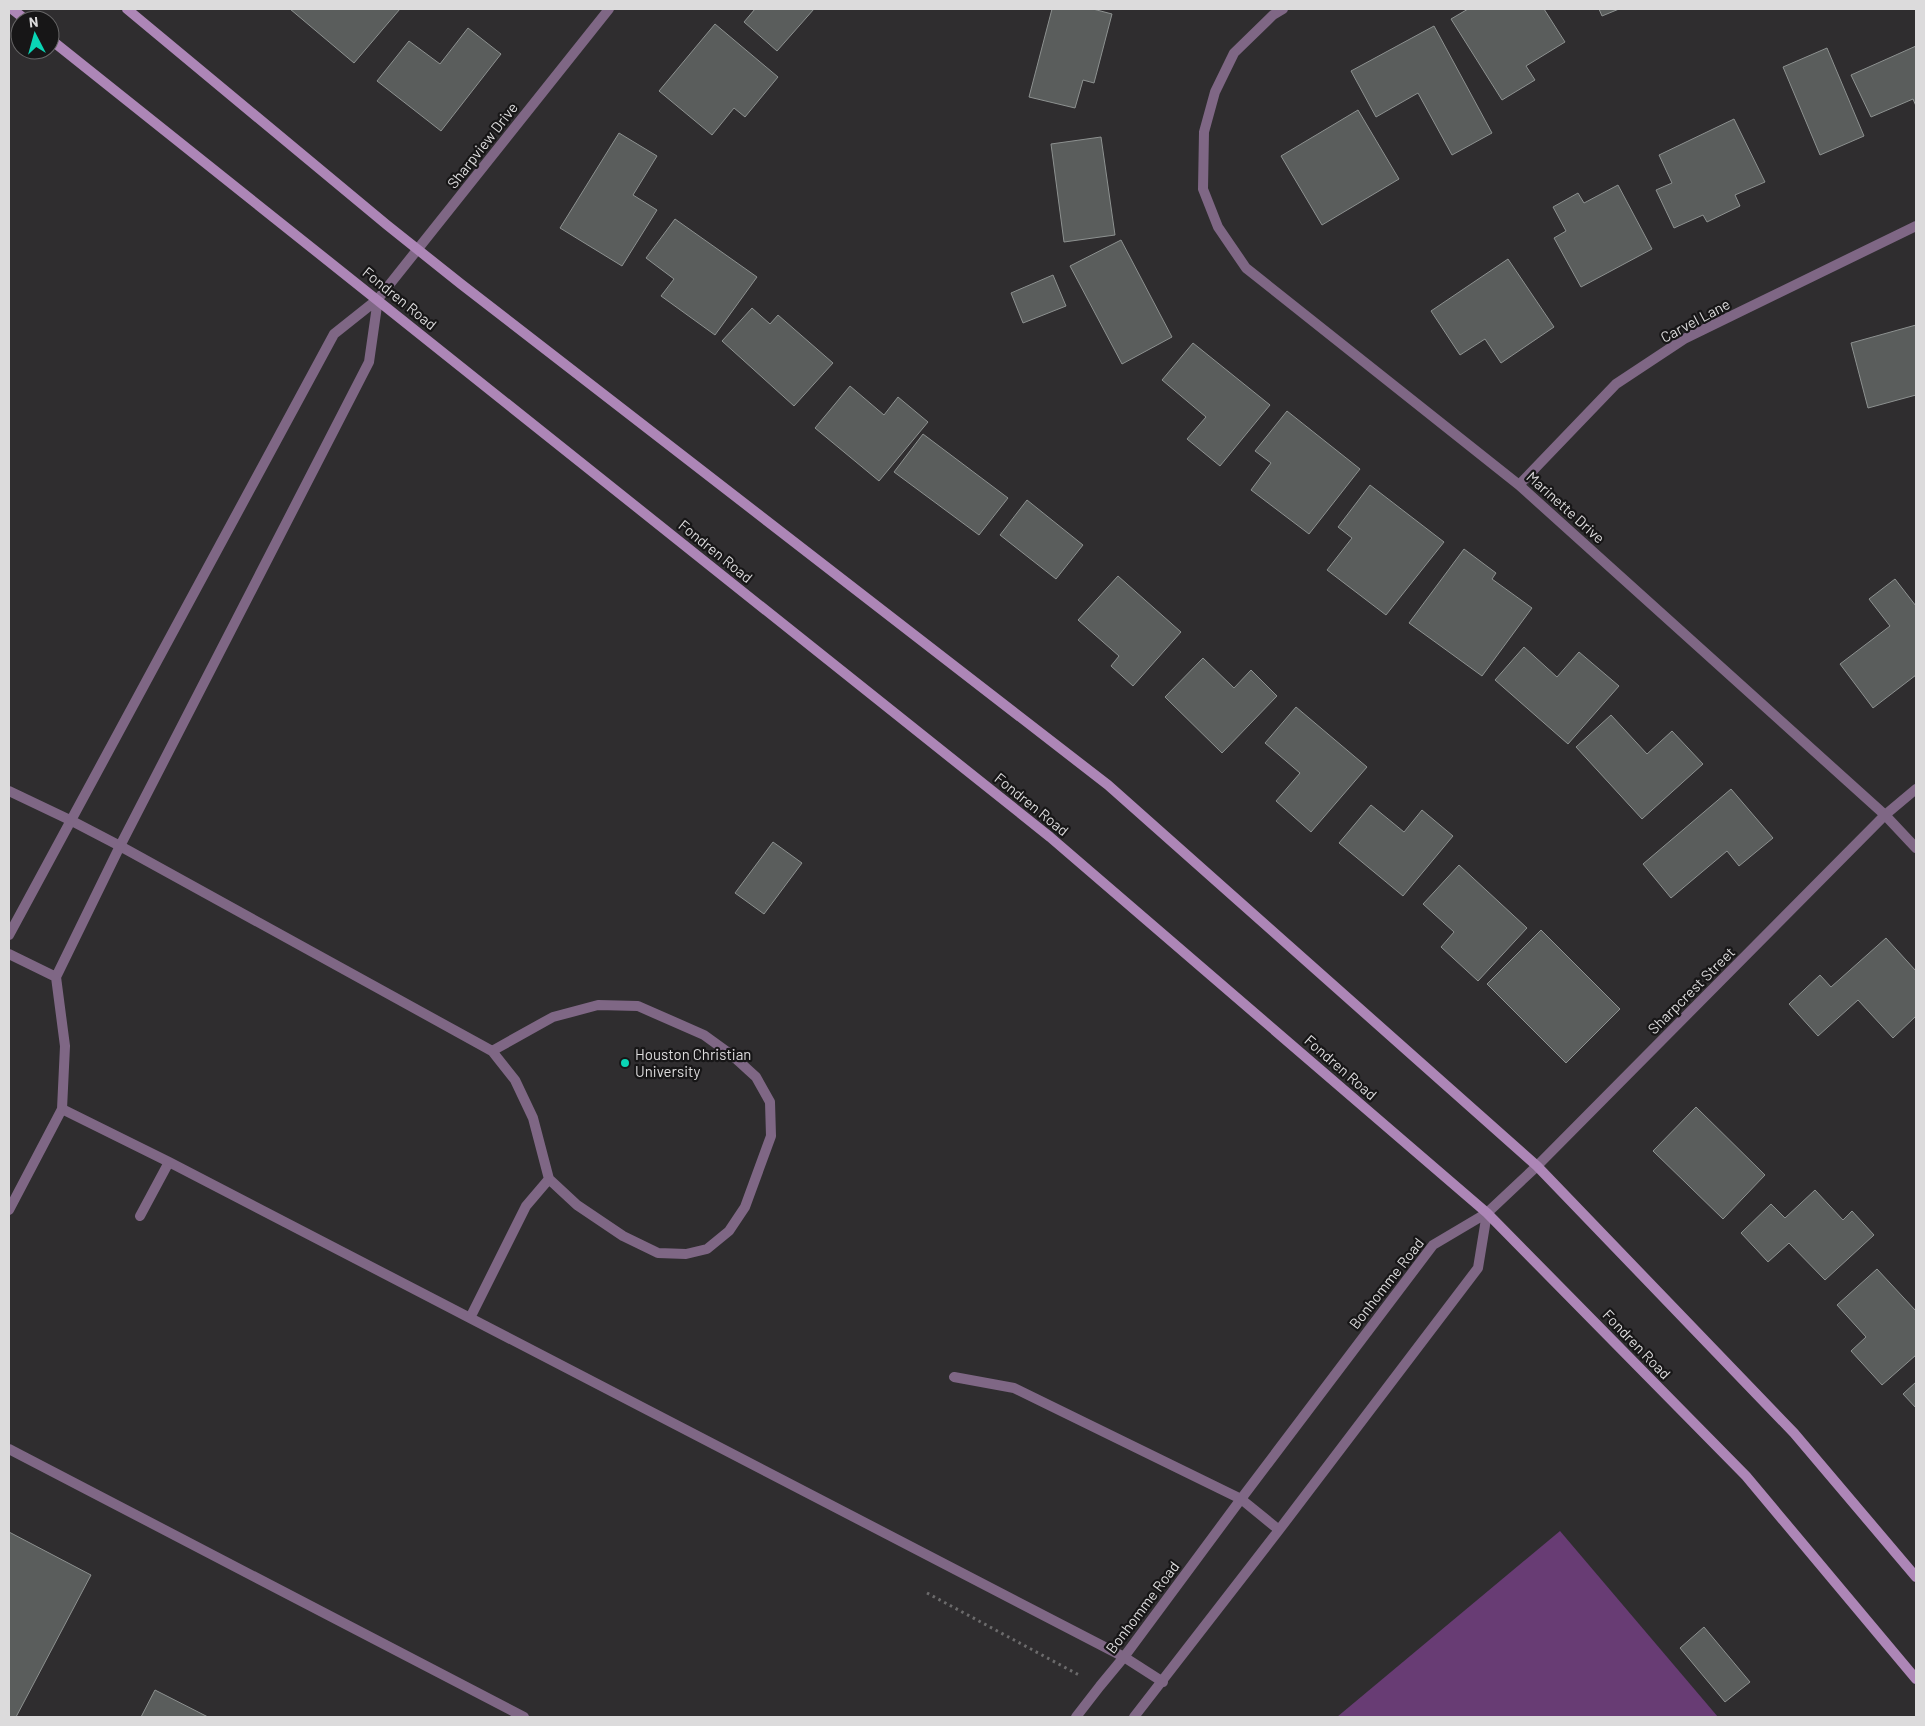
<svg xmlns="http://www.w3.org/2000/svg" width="1925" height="1726" font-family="Barlow,sans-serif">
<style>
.green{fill:#683c74}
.building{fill:#5a5d5c;stroke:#8d9190}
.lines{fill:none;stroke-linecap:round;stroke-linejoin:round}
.path{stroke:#6c6b6c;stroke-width:3;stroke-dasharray:2.5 4;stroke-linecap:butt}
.service{stroke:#7f6785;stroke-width:10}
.minor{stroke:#7f6785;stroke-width:10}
.tertiary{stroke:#7f6785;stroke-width:10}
.secondary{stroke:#ad86b7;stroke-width:10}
.poi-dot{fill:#0ad5b5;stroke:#171617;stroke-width:2}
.labels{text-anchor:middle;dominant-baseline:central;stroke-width:4.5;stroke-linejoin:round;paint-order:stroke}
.street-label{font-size:15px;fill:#dcdbdc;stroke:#171617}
.poi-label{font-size:15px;fill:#dcdbdc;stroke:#171617;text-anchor:start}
</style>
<rect width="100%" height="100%" fill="#2f2d2f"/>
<!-- green -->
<path class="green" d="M1560,1531L1718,1717H1337Z"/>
<!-- building -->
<path class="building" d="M290,9H400L354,63Z
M755,9H814L777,51L744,22Z
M1052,9H1093L1112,14L1094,83L1083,80L1075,108L1029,97Z
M1468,9H1544L1565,42L1526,66L1535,80L1502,100L1451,19Z
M1599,9H1619L1602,16Z
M715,24L778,77L745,117L734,108L712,135L659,91Z
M1434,26L1492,133L1452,155L1418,93L1376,117L1351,71Z
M468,28L501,54L441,131L377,81L409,41L440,64Z
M1916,46V106L1913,99L1871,117L1851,75Z
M1827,48L1864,136L1820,155L1783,67Z
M1358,110L1399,179L1322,225L1281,156Z
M1734,119L1765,182L1735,195L1740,206L1707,222L1703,215L1674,228L1656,190L1672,183L1659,155Z
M619,133L657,156L633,195L657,210L622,266L560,228Z
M1101,137L1115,235L1064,242L1051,144Z
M1618,185L1652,249L1581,287L1554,238L1566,231L1553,207L1578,193L1584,203Z
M675,219L757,277L715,335L661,296L674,279L646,258Z
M1121,240L1172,337L1122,364L1070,266Z
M1508,259L1554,327L1501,363L1485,339L1460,355L1431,311Z
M1053,275L1066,306L1023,323L1011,293Z
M752,308L770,324L778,315L833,363L794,406L722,341Z
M1916,325V395L1868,408L1851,343Z
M1193,343L1270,405L1220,466L1187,439L1206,417L1162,380Z
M850,386L884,415L898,397L928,422L879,481L815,428Z
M1287,411L1360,469L1309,534L1251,490L1271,463L1255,451Z
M923,434L1008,498L979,535L894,472Z
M1370,485L1444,542L1386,615L1327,570L1352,538L1338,527Z
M1027,500L1083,545L1056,579L1000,535Z
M1464,549L1496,573L1492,579L1532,608L1482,676L1409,623Z
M1118,576L1181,632L1133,686L1111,666L1119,656L1078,620Z
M1895,579L1916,606V675L1873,708L1840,664L1890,626L1869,599Z
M1524,647L1557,677L1579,652L1619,686L1568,744L1495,680Z
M1203,658L1234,688L1251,670L1277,696L1222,753L1165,697Z
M1296,707L1367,767L1311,832L1276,801L1300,773L1265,743Z
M1611,715L1647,754L1672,731L1703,764L1642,819L1576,747Z
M1731,789L1773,838L1739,866L1727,851L1671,898L1643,864Z
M1371,805L1404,832L1422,810L1453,836L1403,896L1339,843Z
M773,842L802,863L764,914L735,893Z
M1459,865L1527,928L1478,981L1441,947L1454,932L1423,904Z
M1541,930L1620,1009L1566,1063L1487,984Z
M1886,938L1916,971V1016L1893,1038L1858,1000L1818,1036L1789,1004L1820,975L1831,987Z
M1696,1107L1765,1175L1723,1219L1653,1151Z
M1815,1190L1843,1220L1852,1211L1874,1235L1825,1280L1789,1243L1768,1262L1741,1233L1771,1204L1785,1218Z
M1877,1269L1916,1311V1355L1882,1385L1851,1351L1866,1337L1837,1305Z
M1916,1382V1408L1903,1394Z
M9,1532L91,1575L16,1717H9Z
M1704,1627L1750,1682L1725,1702L1680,1648Z
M155,1690L208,1717H141Z"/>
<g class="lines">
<!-- path -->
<path class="path" d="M927,1593L1079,1675"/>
<!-- service -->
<path class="service" d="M9,791L72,821L120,846L492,1051L515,1080L533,1118L549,1179L577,1205L623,1236L658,1253L686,1254L707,1249L729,1231L745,1207L771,1136L770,1102L756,1077L733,1056L704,1035L638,1006L598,1005L553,1017L492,1051
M9,935L334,334L378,299
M9,954L56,977L65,1046L62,1109L9,1210
M56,977L120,846L369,362L378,299
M62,1109L169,1162L1124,1657L1163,1682
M140,1216L169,1162
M470,1318L526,1206L549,1179
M954,1377L1014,1388L1241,1499L1279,1530
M9,1449L524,1717
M1076,1717L1100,1686L1124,1657L1241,1499L1433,1245L1487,1213
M1134,1717L1279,1530L1478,1268L1487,1213"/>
<!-- minor -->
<path class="minor" d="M1283,9L1273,15L1234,53L1215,92L1204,132L1203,189L1218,227L1246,268L1519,485L1885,815L1916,848
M1519,485L1616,384L1684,339L1916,226
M1487,1213L1537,1166L1885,815L1916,789"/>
<!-- tertiary -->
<path class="tertiary" d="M378,299L609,9"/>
<!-- secondary -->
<path class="secondary" d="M12,9L26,20
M127,9L387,225L461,284L1108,785L1537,1166L1794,1433L1916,1577
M50,39L1050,837L1487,1213L1746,1476L1916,1679"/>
</g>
<!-- markers -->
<circle class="poi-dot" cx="625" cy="1063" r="5"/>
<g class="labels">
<!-- street labels -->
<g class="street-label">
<text transform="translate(482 145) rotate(-52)">Sharpview Drive</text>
<text transform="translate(400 298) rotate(39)">Fondren Road</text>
<text transform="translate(1695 320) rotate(-28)">Carvel Lane</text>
<text transform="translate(1566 507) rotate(42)">Marinette Drive</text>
<text transform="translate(716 551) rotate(39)">Fondren Road</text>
<text transform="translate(1032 804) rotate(39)">Fondren Road</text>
<text transform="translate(1691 990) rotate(-45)">Sharpcrest Street</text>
<text transform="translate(1341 1067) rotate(41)">Fondren Road</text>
<text transform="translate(1386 1283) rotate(-52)">Bonhomme Road</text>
<text transform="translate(1637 1344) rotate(46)">Fondren Road</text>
<text transform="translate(1142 1607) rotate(-53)">Bonhomme Road</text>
</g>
<!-- poi labels -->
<g class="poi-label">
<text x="635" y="1054">Houston Christian<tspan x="635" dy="17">University</tspan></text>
</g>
</g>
<!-- border -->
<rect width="1925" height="1726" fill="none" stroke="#dcdbdc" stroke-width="20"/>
<!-- north arrow -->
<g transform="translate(35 35) rotate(354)"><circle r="24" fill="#171617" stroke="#666566"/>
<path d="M0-4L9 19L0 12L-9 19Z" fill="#0ad5b5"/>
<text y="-8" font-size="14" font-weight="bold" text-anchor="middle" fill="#dcdbdc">N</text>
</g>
</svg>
